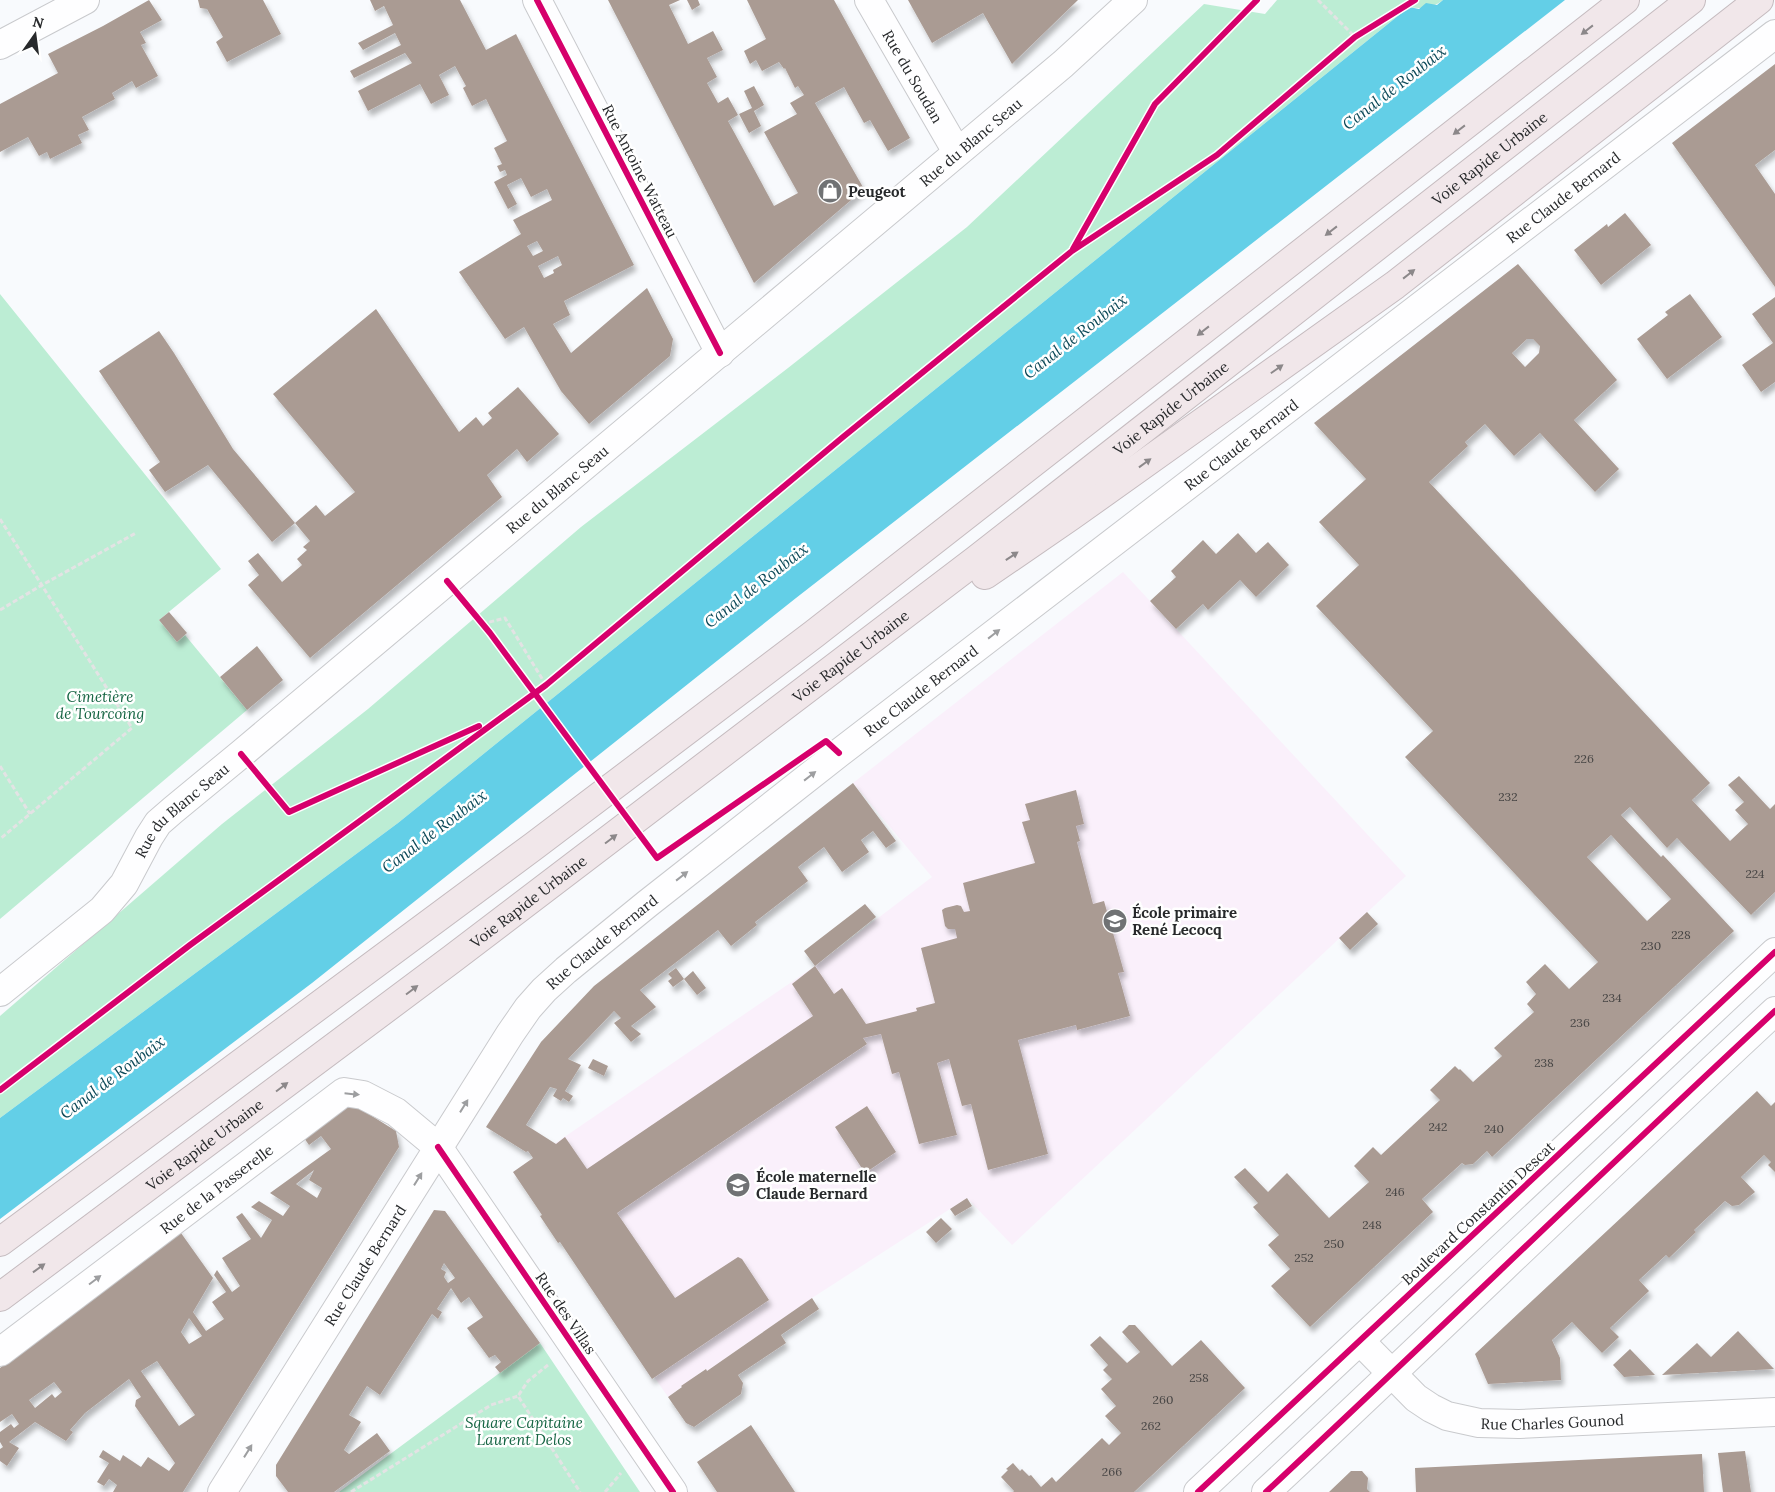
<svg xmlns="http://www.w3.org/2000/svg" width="1775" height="1492" font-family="Lora,serif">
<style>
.education{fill:#faf0fb}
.green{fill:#bcedd4}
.water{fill:#63cfe7}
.building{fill:#aa9b93;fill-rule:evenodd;filter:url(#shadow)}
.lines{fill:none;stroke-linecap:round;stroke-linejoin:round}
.street-casing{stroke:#c9cacd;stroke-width:30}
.secondary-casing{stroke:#c9cacd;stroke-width:30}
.highway-casing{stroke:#c5bbbf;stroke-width:30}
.path{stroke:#e3e3e4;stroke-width:3;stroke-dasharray:5 2.5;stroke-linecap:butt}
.street{stroke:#fefeff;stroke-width:28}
.secondary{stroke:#fefeff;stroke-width:28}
.highway{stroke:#f1e7ea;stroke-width:28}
.cycleway-casing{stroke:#fff;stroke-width:9}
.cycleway{stroke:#d6006c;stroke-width:6}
.oneway{fill:#8c888a}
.oneway2{fill:#9d9ea0}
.labels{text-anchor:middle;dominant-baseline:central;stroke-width:5;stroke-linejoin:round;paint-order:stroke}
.number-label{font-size:12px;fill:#484645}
.street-label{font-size:15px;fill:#27292b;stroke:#fff}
.poi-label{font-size:15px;font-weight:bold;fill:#27292b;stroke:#fff;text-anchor:start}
.park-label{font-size:15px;font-style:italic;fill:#146442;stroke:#fff}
.water-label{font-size:16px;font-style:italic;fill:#0c4958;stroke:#fff}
</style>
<defs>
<filter id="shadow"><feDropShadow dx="3" dy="5.5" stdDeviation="2.5" flood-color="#0004"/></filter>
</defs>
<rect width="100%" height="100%" fill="#f8fafd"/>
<!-- education -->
<path class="education" d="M1123,572L1406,876L1012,1245L967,1198L812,1298L707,1371L705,1369L668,1397L513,1172L815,966L932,877L853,783Z"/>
<!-- green -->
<path class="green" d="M1277,0H1443C1433,8 1421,9 1409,7L398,823L0,1118V1016L222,824L368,709L581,527L788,368L967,227L1204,4L1265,14Z
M0,294L221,569L159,620L177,642L185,635L247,710L0,919Z
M540,1343L640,1492H339Z"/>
<!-- water -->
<path class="water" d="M1443,0H1565L796,598L312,983L0,1219V1118L398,823L1409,7L1419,9L1426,3L1437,5Z"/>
<!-- building -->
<path class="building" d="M149,0L162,20L140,32L146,43L141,45L158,76L136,88L132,81L112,93L115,99L82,117L89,130L78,135L82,143L50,159L47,152L39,156L28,137L0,152V104L58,73L48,54L103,26Z
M198,0H263L281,34L227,62L216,42L223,37L207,9L200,8Z
M370,0H460L486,50L516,34L526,54L634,265L564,301L570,315L553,324L571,353L647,288L673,339L670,356L589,424L561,391L524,327L505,339L459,272L521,234L513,220L552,200L547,189L531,197L521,178L507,185L517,204L508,209L494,182L507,175L505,170L500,172L497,166L502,164L494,148L507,141L486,99L472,106L463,88L466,86L455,66L439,75L449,95L431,104L420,84L368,111L358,91L412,63L405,53L354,78L350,71L401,45L395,33L363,50L358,43L393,25L384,6L375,11ZM537,241L543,251L533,256L527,246ZM558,256L562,265L553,270L554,273L544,278L538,266Z
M608,0H680L669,5L688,44L713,31L723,50L707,58L717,77L707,83L718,103L728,97L738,115L728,121L774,206L798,193L764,132L797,114L790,103L804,95L798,86L795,88L785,68L784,69L779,62L762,71L756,60L750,64L744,51L766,39L747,0H834L910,138L888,151L870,120L864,123L844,87L815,103L864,189L754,283Z
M687,0H698L700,5L692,10Z
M908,0H1078L1012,64L983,13L932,43Z
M1775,64V150L1755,165L1775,194V287L1672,143Z
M754,86L764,105L754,111L761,126L749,133L739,114L752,108L744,91Z
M1625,213L1651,245L1601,285L1574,250L1607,224L1608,227Z
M1518,264L1617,380L1574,420L1619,469L1595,492L1540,433L1514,456L1485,424L1465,442L1468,446L1429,482L1710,783L1692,800L1730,841L1748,824L1735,810L1744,802L1728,785L1739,776L1770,809L1775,804V892L1751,915L1677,838L1667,848L1630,807L1621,815L1661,857L1663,855L1734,931L1492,1157L1487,1151L1473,1164L1465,1165L1462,1163L1422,1199L1433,1212L1310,1327L1271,1286L1290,1269L1268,1245L1279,1235L1253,1207L1258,1203L1234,1177L1245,1168L1268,1192L1287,1173L1329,1218L1369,1182L1354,1166L1373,1147L1381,1155L1440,1100L1430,1090L1455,1066L1459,1070L1460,1069L1473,1082L1502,1056L1494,1048L1534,1012L1527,1004L1536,994L1526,982L1545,964L1569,989L1598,962L1405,757L1433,731L1316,606L1359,565L1319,522L1366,479L1314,423ZM1527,339H1533L1540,346L1539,353L1525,367L1512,353ZM1611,835L1671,899L1647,921L1587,857Z
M1690,294L1722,337L1667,379L1637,339L1668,315L1665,312Z
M1775,297V382L1761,392L1742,365L1773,343L1752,314Z
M376,309L459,432L476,417L483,426L492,418L488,413L518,387L559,434L527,462L517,449L487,475L502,497L310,658L248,585L259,575L248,561L258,553L282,582L302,565L297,559L307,550L303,547L310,541L295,523L316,505L325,516L355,492L273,394Z
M159,331L174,353L233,449L295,523L272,542L208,465L165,492L149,470L160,462L99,371Z
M1238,533L1256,553L1268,542L1289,565L1256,597L1240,580L1208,610L1203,604L1176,629L1150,601L1176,577L1171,571L1203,540L1216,554Z
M169,612L187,633L177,642L159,620Z
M257,646L283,680L247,710L220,677Z
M853,783L896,841L886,848L873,831L861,840L869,852L842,872L824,847L798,867L808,881L755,922L757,925L731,946L718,930L640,990L656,1007L631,1026L641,1034L631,1042L614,1023L621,1018L614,1011L568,1059L581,1065L565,1091L573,1096L569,1102L563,1098L561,1101L553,1096L557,1089L550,1087L526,1125L556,1144L565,1137L587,1169L813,1016L792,984L815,966L834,994L842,988L866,1024L917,1011L916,1008L935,1003L921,948L957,938L955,929H948L945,926L942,910L945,908L957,905L961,906L964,912L970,911L963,883L1035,863L1022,822L1030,820L1025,804L1076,790L1084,824L1076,826L1080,841L1077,842L1093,904L1104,901L1124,972L1118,973L1130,1016L1077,1030L1076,1025L1018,1040L1048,1154L988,1170L971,1104L962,1106L949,1059L937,1063L957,1135L919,1144L899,1072L892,1074L881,1034L863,1038L867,1044L617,1213L675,1298L738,1257L742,1259L769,1300L652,1379L560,1242L558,1243L540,1216L542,1215L513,1172L533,1158L528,1151L526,1152L486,1127L541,1042L594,986Z
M865,904L876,917L815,966L804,951Z
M1367,912L1378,924L1350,950L1339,938Z
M676,968L684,979L673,987L668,981L672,978L668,974Z
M693,971L706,988L697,995L684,979Z
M593,1059L608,1066L604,1076L588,1068Z
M1757,1091L1771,1106L1775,1102V1172L1768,1165L1771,1162L1764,1155L1741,1177L1755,1192L1739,1205L1732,1206L1725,1201L1694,1230L1696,1232L1669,1258L1666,1255L1639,1280L1649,1291L1610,1328L1619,1337L1602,1353L1572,1322L1552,1340L1560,1358L1561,1380L1488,1384L1475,1354Z
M348,1101L396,1131L399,1147L183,1492H113L117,1485L109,1479L104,1486L97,1482L109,1463L99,1457L103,1450L120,1461L123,1455L141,1467L148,1457L169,1471L175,1463L135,1406L136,1400L141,1397L129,1379L85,1413L70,1430L73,1432L66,1441L35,1422L9,1442L19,1448L7,1466L0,1461V1449L3,1447L0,1442V1432L11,1424L14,1428L19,1424L12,1414L0,1422V1368L176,1226L213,1278L193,1312L206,1331L224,1319L212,1302L226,1292L214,1275L217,1270L232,1292L240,1286L222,1258L251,1239L236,1217L242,1213L261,1238L272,1220L251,1207L259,1201L283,1216L290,1206L270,1193L331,1149L321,1136L309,1145L302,1135ZM314,1170L309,1180L322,1188L317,1198L296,1184ZM189,1318L202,1336L189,1344L181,1332ZM157,1361L195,1415L179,1426L141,1371ZM54,1382L62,1392L55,1398L52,1394L35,1408L29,1400Z
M867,1106L896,1152L865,1173L835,1127Z
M967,1198L972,1206L955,1216L950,1209Z
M434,1210L445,1211L540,1343L500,1373L495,1367L501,1362L495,1355L489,1358L467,1328L483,1317L469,1297L461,1303L451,1288L437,1309L442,1312L438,1319L432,1314L380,1395L367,1386L349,1415L361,1422L344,1450L349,1454L377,1433L390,1451L334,1492H288L276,1476V1465ZM444,1263L455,1278L448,1283L444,1277L446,1272L441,1269Z
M941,1218L952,1229L936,1243L926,1232Z
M812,1298L819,1309L781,1335L786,1343L738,1375L743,1383L741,1394L694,1427L686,1423L668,1397L682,1387L681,1386L706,1369L707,1371Z
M1129,1325H1135L1172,1366L1201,1340L1245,1388L1134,1492H1013L1014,1491L1001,1477L1008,1470L1006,1469L1013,1463L1020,1471L1022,1469L1029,1476L1031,1475L1041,1487L1052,1477L1056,1482L1102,1438L1109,1445L1121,1433L1105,1416L1116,1406L1101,1389L1112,1379L1103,1370L1108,1365L1090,1345L1100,1336L1127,1363L1140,1352L1122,1332Z
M1738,1331L1774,1369L1662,1375L1697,1343L1711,1357Z
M1630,1349L1655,1375L1624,1377L1613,1365Z
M751,1425L768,1451L795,1492H717L697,1462Z
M1745,1451L1751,1492H1723L1718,1453Z
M1702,1454L1704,1492H1416L1415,1468Z
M1351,1471H1362L1368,1478L1367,1489L1370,1492H1329Z"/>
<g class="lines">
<defs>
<g id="street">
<path d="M537,0L720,353"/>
<path id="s1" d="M869,0L957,152"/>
<path id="s2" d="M1360,1341L1416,1398L1431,1408L1447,1416L1479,1423L1519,1424L1775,1412"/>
<path id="s3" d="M0,1352L344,1092L363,1095L396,1112L438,1147L673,1492"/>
<path id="s4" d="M222,1492L510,1034L528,1008L544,990L566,970L647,904L839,753L1775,34"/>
</g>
<g id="secondary">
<path d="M0,45L85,0"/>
<path id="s5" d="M0,992L102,910L124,884L149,837L158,823L173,810L241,754L1063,64L1133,0"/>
<path d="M1198,1492L1775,952"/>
<path d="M1266,1492C1436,1333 1604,1170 1775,1011"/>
</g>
<g id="highway">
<path d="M985,575L1071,516L1395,285L1759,0"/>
<path d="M0,1242L534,846L814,634L1625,0"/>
<path id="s6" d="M0,1297L452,959L976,560L1691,0"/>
</g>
</defs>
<!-- street casing -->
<use href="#street" class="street-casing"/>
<!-- secondary casing -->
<use href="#secondary" class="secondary-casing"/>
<!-- highway casing -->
<use href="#highway" class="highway-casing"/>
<!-- path -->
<path class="path" d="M1318,0L1355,37
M0,519L132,728L0,839
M0,610L42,585L136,533
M482,624L505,618L546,685
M0,766L30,814
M548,1365L528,1381L518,1396L580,1492
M351,1492L491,1405L518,1396
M605,1492L621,1473"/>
<!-- street -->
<use href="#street" class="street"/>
<!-- secondary -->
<use href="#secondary" class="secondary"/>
<!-- highway -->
<use href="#highway" class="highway"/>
<defs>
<path id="cycleway" d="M537,0L720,353
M1073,249L1155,104L1257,0
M447,581L490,633L657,858L826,741L839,753
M241,754L289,812L479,726
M0,1090L190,945L546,685L843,437L1072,251L1217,155L1355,37L1415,0
M438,1147L673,1492
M1198,1492L1775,952
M1266,1492C1436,1333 1604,1170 1775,1011"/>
</defs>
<!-- cycleway casing -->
<use href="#cycleway" class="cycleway-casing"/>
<!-- cycleway -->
<use href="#cycleway" class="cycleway"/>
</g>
<!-- one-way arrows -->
<defs><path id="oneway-solid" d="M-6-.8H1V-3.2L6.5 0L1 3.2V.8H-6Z" transform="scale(1.25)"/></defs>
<g class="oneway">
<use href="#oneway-solid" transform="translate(1587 30) rotate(142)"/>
<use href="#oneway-solid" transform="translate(1459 130) rotate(142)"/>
<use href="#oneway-solid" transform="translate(1331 231) rotate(142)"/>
<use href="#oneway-solid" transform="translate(1409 274) rotate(-38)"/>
<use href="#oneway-solid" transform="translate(1203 331) rotate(142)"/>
<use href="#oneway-solid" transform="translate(1277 369) rotate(-35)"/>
<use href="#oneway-solid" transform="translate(1145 463) rotate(-36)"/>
<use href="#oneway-solid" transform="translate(1012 556) rotate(-34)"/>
<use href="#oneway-solid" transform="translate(611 839) rotate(-37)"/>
<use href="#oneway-solid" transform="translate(412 990) rotate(-37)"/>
<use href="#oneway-solid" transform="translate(282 1087) rotate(-37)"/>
<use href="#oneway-solid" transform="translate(39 1268) rotate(-36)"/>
</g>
<g class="oneway2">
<use href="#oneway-solid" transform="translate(994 634) rotate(-38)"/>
<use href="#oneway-solid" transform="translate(810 776) rotate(-38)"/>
<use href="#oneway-solid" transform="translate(682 876) rotate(-38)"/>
<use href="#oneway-solid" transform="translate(352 1094) rotate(6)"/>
<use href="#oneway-solid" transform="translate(464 1106) rotate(-58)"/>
<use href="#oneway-solid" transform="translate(418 1179) rotate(-58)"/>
<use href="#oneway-solid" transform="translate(95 1280) rotate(-37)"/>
<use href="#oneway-solid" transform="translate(248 1451) rotate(-58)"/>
</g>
<!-- icons -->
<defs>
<symbol id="shop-disc" viewBox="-11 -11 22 22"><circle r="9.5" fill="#707274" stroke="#fff"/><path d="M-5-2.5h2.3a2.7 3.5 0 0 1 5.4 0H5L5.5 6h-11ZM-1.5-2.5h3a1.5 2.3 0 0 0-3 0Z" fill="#fff"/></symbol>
<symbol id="school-disc" viewBox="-11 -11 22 22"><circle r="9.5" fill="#707274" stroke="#fff"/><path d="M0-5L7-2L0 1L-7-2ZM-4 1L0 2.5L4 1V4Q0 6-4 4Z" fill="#fff"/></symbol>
</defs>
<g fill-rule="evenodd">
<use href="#shop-disc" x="816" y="177" width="28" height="28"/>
<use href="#school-disc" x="1101" y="907" width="28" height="28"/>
<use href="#school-disc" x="724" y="1171" width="28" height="28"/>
</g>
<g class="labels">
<!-- number labels -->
<g class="number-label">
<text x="1584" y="758">226</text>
<text x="1508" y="796">232</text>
<text x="1755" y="873">224</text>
<text x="1681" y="934">228</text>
<text x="1651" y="945">230</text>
<text x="1612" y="997">234</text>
<text x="1580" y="1022">236</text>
<text x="1544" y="1062">238</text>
<text x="1438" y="1126">242</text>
<text x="1494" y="1128">240</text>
<text x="1395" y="1191">246</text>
<text x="1372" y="1224">248</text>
<text x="1334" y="1243">250</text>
<text x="1304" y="1257">252</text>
<text x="1199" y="1377">258</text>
<text x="1163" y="1399">260</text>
<text x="1151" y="1425">262</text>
<text x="1112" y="1471">266</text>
</g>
<!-- street labels -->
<g class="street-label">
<text stroke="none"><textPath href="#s1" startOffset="88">Rue du Soudan</textPath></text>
<text stroke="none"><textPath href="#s5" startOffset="1295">Rue du Blanc Seau</textPath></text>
<text stroke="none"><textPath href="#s6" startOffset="1875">Voie Rapide Urbaine</textPath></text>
<text transform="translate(640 171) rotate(63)">Rue Antoine Watteau</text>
<text stroke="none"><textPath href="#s4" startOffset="1888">Rue Claude Bernard</textPath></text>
<text stroke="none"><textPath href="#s6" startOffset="1470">Voie Rapide Urbaine</textPath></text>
<text stroke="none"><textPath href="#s4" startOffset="1482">Rue Claude Bernard</textPath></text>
<text stroke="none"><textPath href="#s5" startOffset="755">Rue du Blanc Seau</textPath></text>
<text stroke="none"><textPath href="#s6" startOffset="1065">Voie Rapide Urbaine</textPath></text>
<text stroke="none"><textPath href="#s4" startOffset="1078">Rue Claude Bernard</textPath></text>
<text stroke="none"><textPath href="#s5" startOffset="260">Rue du Blanc Seau</textPath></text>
<text stroke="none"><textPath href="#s6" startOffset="660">Voie Rapide Urbaine</textPath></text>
<text stroke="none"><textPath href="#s4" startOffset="672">Rue Claude Bernard</textPath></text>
<text stroke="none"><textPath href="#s6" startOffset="255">Voie Rapide Urbaine</textPath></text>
<text stroke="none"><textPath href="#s3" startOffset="271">Rue de la Passerelle</textPath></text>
<text transform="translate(1478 1213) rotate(-43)">Boulevard Constantin Descat</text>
<text stroke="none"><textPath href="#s4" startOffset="268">Rue Claude Bernard</textPath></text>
<text transform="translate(566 1313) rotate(56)">Rue des Villas</text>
<text stroke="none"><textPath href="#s2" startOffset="222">Rue Charles Gounod</textPath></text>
</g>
<!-- poi labels -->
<g class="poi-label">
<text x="848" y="191">Peugeot</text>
<text x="1132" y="912">École primaire<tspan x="1132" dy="17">René Lecocq</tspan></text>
<text x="756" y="1176">École maternelle<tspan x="756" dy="17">Claude Bernard</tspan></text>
</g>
<!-- park labels -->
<g class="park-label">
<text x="100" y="696">Cimetière<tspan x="100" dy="17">de Tourcoing</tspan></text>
<text x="524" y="1422">Square Capitaine<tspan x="524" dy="17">Laurent Delos</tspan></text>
</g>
<!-- water labels -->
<g class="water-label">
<text transform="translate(1394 87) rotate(-38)">Canal de Roubaix</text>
<text transform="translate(1075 336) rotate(-38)">Canal de Roubaix</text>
<text transform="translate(756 585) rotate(-38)">Canal de Roubaix</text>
<text transform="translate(434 831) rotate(-37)">Canal de Roubaix</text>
<text transform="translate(112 1077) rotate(-37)">Canal de Roubaix</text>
</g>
</g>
<!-- north arrow -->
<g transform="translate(35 35) rotate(14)" stroke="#ffffff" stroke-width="4" paint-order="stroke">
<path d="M0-4L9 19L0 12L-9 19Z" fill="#27292b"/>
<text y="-8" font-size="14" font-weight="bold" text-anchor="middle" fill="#27292b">N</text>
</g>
</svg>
